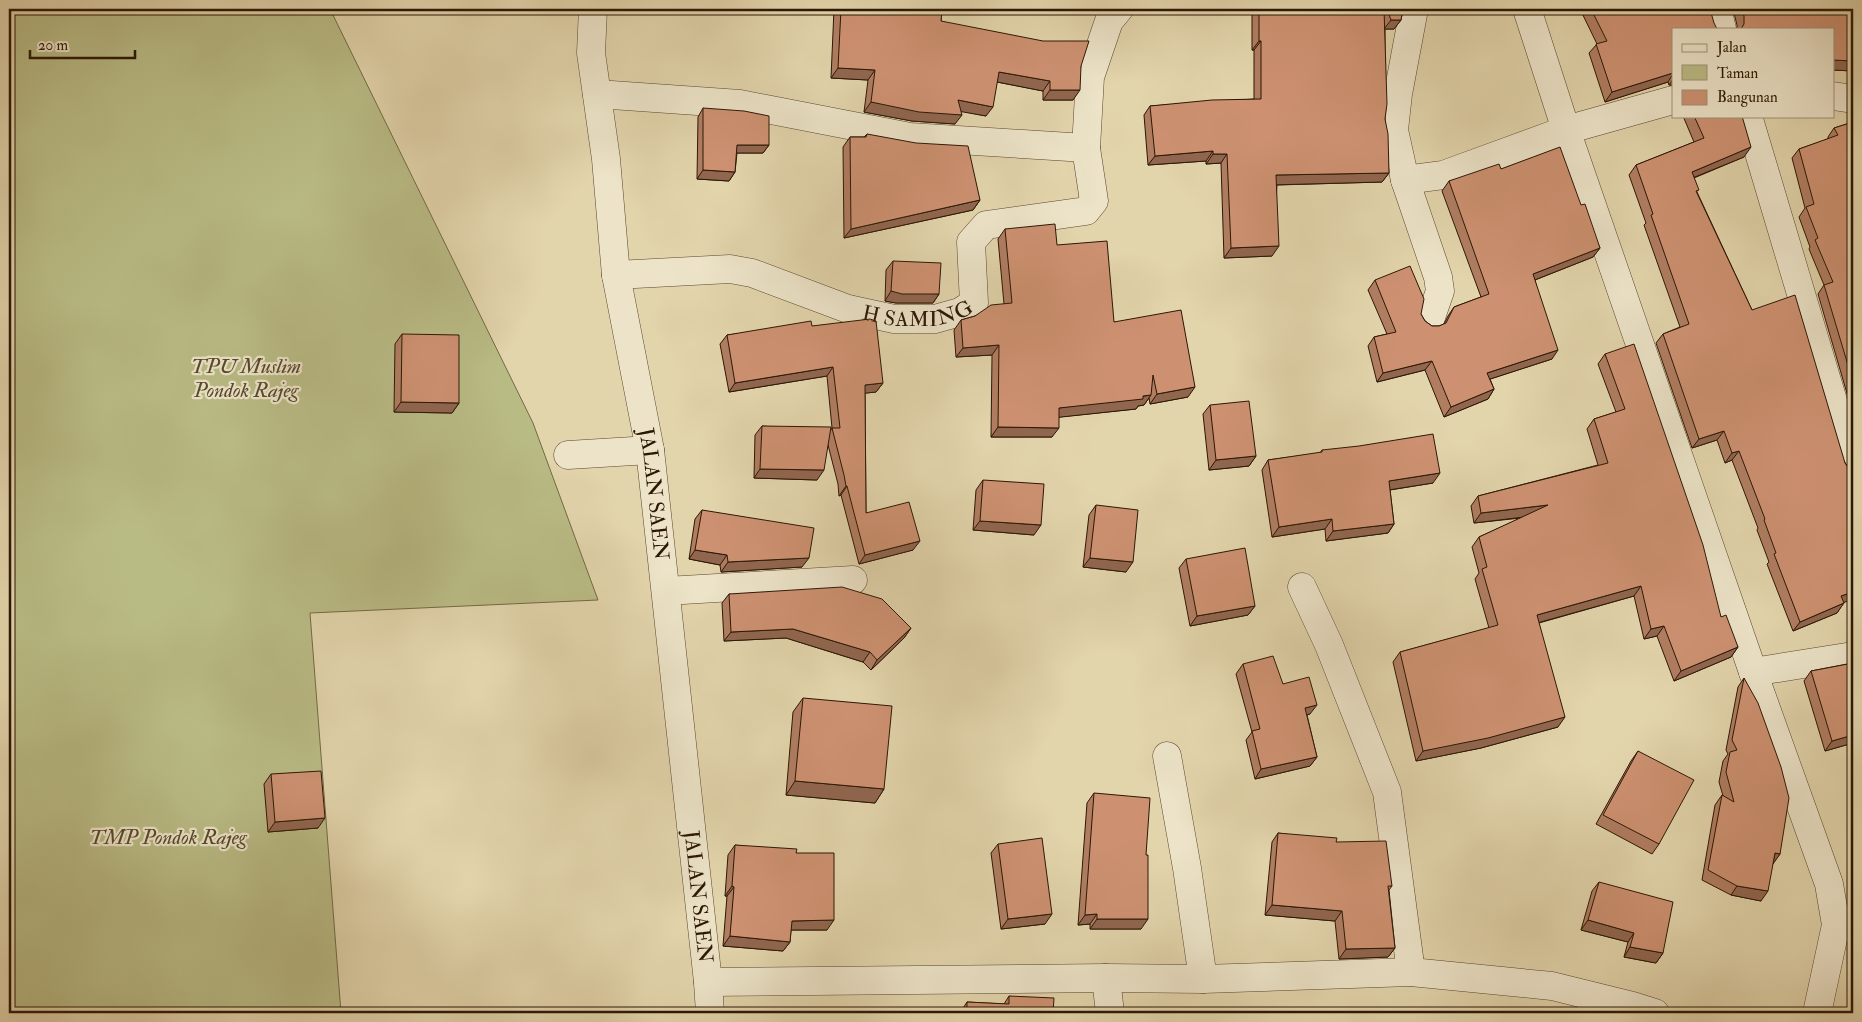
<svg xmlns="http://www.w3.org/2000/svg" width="1862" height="1022" font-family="'IM FELL Double Pica',serif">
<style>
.green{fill:#b9bb85;stroke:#726945}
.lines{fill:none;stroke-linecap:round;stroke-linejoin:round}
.minor-casing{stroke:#5a462e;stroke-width:29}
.minor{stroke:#ece3c8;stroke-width:28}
.wall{fill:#b07d61;stroke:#2c1705}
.shaded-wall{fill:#90664f;stroke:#2c1705}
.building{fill:#cd9171;stroke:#2c1705}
.labels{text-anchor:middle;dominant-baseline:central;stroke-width:4.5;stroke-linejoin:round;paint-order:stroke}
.street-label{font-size:21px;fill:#2c1705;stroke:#ece3c8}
.park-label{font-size:21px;font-style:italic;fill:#56482b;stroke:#ece3c8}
</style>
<rect width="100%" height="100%" fill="#e2d4ab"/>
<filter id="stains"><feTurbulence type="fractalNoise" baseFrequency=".004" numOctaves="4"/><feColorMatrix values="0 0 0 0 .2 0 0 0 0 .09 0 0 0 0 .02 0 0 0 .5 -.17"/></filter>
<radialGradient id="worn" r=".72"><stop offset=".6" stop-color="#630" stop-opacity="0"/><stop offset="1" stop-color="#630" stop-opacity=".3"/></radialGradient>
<!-- green -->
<path class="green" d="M9,9H330L533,423L598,600L310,613L341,1013H9Z"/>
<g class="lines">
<defs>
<g id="minor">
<path id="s1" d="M593,9L591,53L606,159L616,275L650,450L708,982L710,1013"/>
<path d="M1414,9L1398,94L1394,130L1405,180L1443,175L1566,130L1673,100"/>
<path d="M1527,9L1566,130L1753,672L1829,884L1836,925L1817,1013"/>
<path d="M1717,9L1722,29"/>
<path d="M597,94L740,104L910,137L1086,148L1090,77L1109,21L1119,9"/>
<path d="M1833,96L1853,99"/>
<path d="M1748,116L1853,468"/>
<path d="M1405,180L1438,277L1440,291L1430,320"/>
<path id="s2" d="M616,275L730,269L752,273L848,309L894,319H935L960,312L974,303L971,242L986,225L1086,211L1094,201L1086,148"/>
<path d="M568,455L650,450"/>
<path d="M1302,587L1329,645L1387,792L1411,972"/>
<path d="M666,591L853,580"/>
<path d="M1753,672L1853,656"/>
<path d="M1167,756L1187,868L1203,979"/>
<path d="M1106,978L1110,1013"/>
<path d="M708,982L1106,978L1203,979L1411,972L1552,986L1633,1006L1655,1013"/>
</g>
</defs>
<!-- minor casing -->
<use href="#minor" class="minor-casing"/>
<!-- minor -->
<use href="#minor" class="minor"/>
</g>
<!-- wall -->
<path class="wall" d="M834,9H942L941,21L1081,66L1073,100H1043V91L997,82L986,116L961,111L955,124L912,121L864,112L868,80L831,78Z
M1256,9H1403L1401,20L1394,29H1385V119L1389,173L1382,182L1277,185L1272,256L1224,258L1221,163L1206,164V161L1148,165L1144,115L1150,106L1254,99V50H1252V15Z
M1580,9H1710L1673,29V85H1669L1668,82L1605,102L1589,53L1597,44Z
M1733,9H1853V71L1833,70V29H1737V25Z
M703,108L769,145L763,153H737L735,172L729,181L697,179L698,117Z
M1683,116H1742L1744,157L1694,178L1697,192L1752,310L1849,469L1853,472V599L1844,602L1837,613L1793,631L1767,564L1769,562L1757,530L1758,528L1732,460L1725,463L1717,440L1692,448L1656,343L1663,334L1680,327L1644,225L1646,223L1629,175L1636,165L1694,142Z
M1853,122V414L1818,294L1824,285L1809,249L1810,247L1799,217L1805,208L1792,158L1799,149L1828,139V137L1834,128Z
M867,134L980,200L973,210L844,238L843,147L850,137H864Z
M1501,169L1581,205L1600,248L1593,257L1535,280L1552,359L1490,379L1494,389L1488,399L1444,417L1425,370L1377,382L1368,346L1374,337L1387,334L1368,290L1375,280L1421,314L1425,321L1432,326H1439L1444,324L1448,316L1454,307L1481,297L1442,191L1449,181Z
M1005,229L1057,245L1114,322L1188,397L1150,404L1149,398L1144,405L1138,406L1136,409L1059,417L1052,437H991L992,355L956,357L954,330L961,320L975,316L1004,304L998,239Z
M893,261L939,294L933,303H896L885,301L886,270Z
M812,326L883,383L876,392L865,393L866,513L913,550L859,564L841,495L839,496L838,484L828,445L817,480L754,478L755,435L762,426L830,431L832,428L827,376L729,392L720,344L727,335Z
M402,334L459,403L452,413L394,412L395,344Z
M1605,354L1721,617L1738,647L1731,657L1674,681L1657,636L1644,639L1634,596L1539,623L1558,727L1481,748L1416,761L1393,662L1400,652L1489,628L1475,579L1479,573L1472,547L1479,537L1521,518L1474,523L1471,506L1478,496L1598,465L1587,429L1594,419L1616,412L1598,364Z
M1210,405L1256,456L1249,466L1209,470L1203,414Z
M1322,450L1433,483L1390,490L1394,524L1388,533L1326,541L1325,529L1272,537L1262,470L1268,460L1320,453Z
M983,480L1034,535L973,530L976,490Z
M1096,505L1126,572L1083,567L1089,515Z
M702,510L802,567L721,572L720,565L689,559L695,519Z
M1186,559L1255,606L1248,615L1190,626L1179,568Z
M729,594L911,628L904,638L871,670L863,662L786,638L724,641L722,603Z
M1853,663V743L1825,751L1804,681L1811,671Z
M1243,664L1283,684L1310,714L1307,715L1317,757L1310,766L1255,779L1246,740L1252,732L1236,674Z
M1744,678L1780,854L1773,863L1761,901L1731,895L1702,880L1715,805L1722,795L1723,796L1719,782L1723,761L1728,754L1726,750L1738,687Z
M803,698L884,789L875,803L786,795L793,712Z
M1638,751L1659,844L1652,854L1596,824L1631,761Z
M271,774L318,828L268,832L264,784Z
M1094,793L1141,929H1090V924L1078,925L1087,803Z
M1278,833L1336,842L1392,886L1389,890L1395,948L1388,957L1339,959L1335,921L1265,915L1272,842Z
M998,844L1045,924L1001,929L991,853Z
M735,845L796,853L827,930H791L790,942L783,951L723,946L727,896H725L728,855Z
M1599,882L1663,953L1656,963L1624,957L1628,942L1581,930L1592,891Z
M1009,996L1053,1013H960L967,1002L1004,1004Z"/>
<!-- shaded-wall -->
<path class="shaded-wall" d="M1391,20H1401L1394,29H1384Z
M1259,41H1261L1254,50H1252Z
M1833,60L1853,61V71L1833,70Z
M838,68L875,70L868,80L831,78Z
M999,72L1050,81L1043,91L992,81Z
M1673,73V74L1668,82L1605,102L1612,92Z
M1673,79V85H1669Z
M1050,90H1080L1073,100H1043Z
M958,100L993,107L986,116L952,110Z
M871,102L962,115L955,124L912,121L864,112Z
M737,145H769L763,153H732Z
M1751,147L1744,157L1685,181L1692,172Z
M1213,151L1206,161L1148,165L1155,156Z
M1213,154H1227L1221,163L1206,164Z
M703,170L735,172L729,181L697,179Z
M1389,173L1382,182L1270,185L1276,175Z
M980,200L973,210L844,238L851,229Z
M1279,246L1272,256L1224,258L1231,248Z
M1600,248L1593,257L1527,283L1533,274Z
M891,291L939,294L933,303H896L885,301Z
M999,345L992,355L956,357L963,348Z
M1558,350L1552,359L1481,382L1487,373Z
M1432,361L1425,370L1377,382L1383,373Z
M833,367L827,376L729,392L735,383Z
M883,383L876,392L858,394L865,385Z
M1195,387L1188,397L1150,404L1157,394Z
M1494,389L1488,399L1444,417L1451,407Z
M1151,395L1144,405L1138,406L1136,409L1052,418L1059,408Z
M401,402L459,403L452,413L394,412Z
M998,427L1059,428L1052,437H991Z
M1724,431L1717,440L1692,448L1699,439Z
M1739,451L1732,460L1725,463L1732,453Z
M1256,456L1249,466L1209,470L1216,460Z
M760,469L824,470L817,480L754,478Z
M1440,473L1433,483L1382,491L1389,481Z
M846,486H847L841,495L839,496Z
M1548,505L1541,515L1474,523L1481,513Z
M1332,519L1325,529L1272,537L1279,527Z
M980,521L1041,525L1034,535L973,530Z
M1394,524L1388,533L1326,541L1333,531Z
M920,541L913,550L859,564L865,555Z
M695,550L727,555L720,565L689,559Z
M809,558L802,567L721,572L728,562Z
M1090,558L1133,562L1126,572L1083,567Z
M1641,586L1634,596L1530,625L1537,615Z
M1853,592V599L1835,606L1841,596Z
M1844,603L1837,613L1793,631L1800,622Z
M1255,606L1248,615L1190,626L1197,616Z
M1664,626L1657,636L1644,639L1651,629Z
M911,628L904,638L871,670L877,660Z
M793,629L870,652L863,662L786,638L724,641L731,632Z
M1738,647L1731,657L1674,681L1681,671Z
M1317,705L1310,714L1298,717L1305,708Z
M1565,717L1558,727L1481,748L1416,761L1423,751Z
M1853,735V743L1825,751L1832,741Z
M1317,757L1310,766L1255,779L1261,769Z
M795,781L884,789L875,803L786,795Z
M325,818L318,828L268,832L275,822Z
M1775,853L1780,854L1773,864Z
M732,886L734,887L727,896H725Z
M1737,886L1768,891L1761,901L1731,895Z
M1272,905L1342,911L1335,921L1265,915Z
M1052,914L1045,924L1001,929L1008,919Z
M1097,914L1090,924L1078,925L1085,915Z
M1097,919H1148L1141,929H1090Z
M834,920L827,930H785L792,921Z
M1588,920L1634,933L1628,942L1581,930Z
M730,936L790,942L783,951L723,946Z
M1630,947L1663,953L1656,963L1624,957Z
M1395,948L1388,957L1339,959L1346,949Z"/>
<!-- building -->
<path class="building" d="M841,9H942L941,21L1043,41H1089L1081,66L1080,90H1050V81L999,72L993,107L958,100L962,115L919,112L871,102L875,70L838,68Z
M1259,9H1384L1387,104L1385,119L1388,134L1389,173L1276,175L1279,246L1231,248L1227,154H1213V151L1155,156L1150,106L1212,100L1261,99V41H1259Z
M1387,9H1403L1401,20H1391Z
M1591,9H1710L1714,23L1717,29H1673V73L1612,92L1596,44L1607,41Z
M1742,9H1853V61L1833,60V29H1741L1744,24V16Z
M703,108L744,111L769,116V145H737L735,172L703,170Z
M1694,116H1742L1751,147L1692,172L1699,190L1696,191L1752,310L1795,295L1845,463L1849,469L1853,472V592L1841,596L1844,603L1800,622L1774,554L1776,553L1764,520L1765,519L1739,451L1732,453L1724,431L1699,439L1663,334L1689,324L1651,215L1653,214L1636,165L1704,138Z
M1853,122V382L1824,285L1833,282L1815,240L1818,238L1806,207L1814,204L1799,149L1838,135L1834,128Z
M867,134L916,143L968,146L980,200L851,229L850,137H866Z
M1560,147L1581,205L1585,204L1600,248L1533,274L1558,350L1487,373L1494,389L1451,407L1432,361L1383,373L1374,337L1396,332L1375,280L1410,266L1424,299L1421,314L1425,321L1432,326H1439L1446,323L1454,307L1489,294L1449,181L1499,164L1501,169Z
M1055,224L1057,245L1107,241L1114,322L1181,310L1195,387L1157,394L1153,375L1151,395L1143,396V399L1059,408V428L998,427L999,345L963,348L961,320L975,316L991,305L1012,303L1005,229Z
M893,261L941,263L939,294H902L891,291Z
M870,319L876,321L883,383L865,385L866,513L909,502L920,541L865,555L847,486H846L844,475L832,428H840L833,367L735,383L727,335L811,321L812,326Z
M402,334L459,335V403L401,402Z
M1634,344L1703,545L1721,617L1726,615L1738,647L1681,671L1664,626L1651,629L1641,586L1537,615L1565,717L1488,738L1423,751L1400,652L1498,625L1482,569L1487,567L1479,537L1548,505L1481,513L1478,496L1608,463L1594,419L1625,409L1605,354Z
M1249,401L1256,456L1216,460L1210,405Z
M762,426L831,427L824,470L760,469Z
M1433,434L1440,473L1389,481L1394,524L1333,531L1332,519L1279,527L1268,460L1322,452V450L1359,446Z
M983,480L1044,484L1041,525L980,521Z
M1096,505L1138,510L1133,562L1090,558Z
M702,510L814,528L809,558L728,562L727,555L695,550Z
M1245,548L1255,606L1197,616L1186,559Z
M842,587L882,599L911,628L877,660L870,652L793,629L731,632L729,594Z
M1273,656L1283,684L1309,677L1317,705L1305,708L1317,757L1261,769L1252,731L1260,729L1243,664Z
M1853,663V735L1832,741L1811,671Z
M1744,678L1758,703L1781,767L1789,798L1780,854L1775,853L1768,891L1737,886L1708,870L1722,795L1734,802L1726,772L1730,752L1737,750L1732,740Z
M803,698L892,706L884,789L795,781Z
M1638,751L1694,780L1659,844L1603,815Z
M321,771L325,818L275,822L271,774Z
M1094,793L1150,798L1146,855H1148V919H1097V914L1085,915Z
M1278,833L1337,838L1336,842L1386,841L1392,886H1388L1395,948L1346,949L1342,911L1272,905Z
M1042,838L1052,914L1008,919L998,844Z
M735,845L797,849L796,853H834V920L792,921L790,942L730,936L734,887L732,886Z
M1599,882L1673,902L1663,953L1630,947L1634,933L1588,920Z
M1009,996L1054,998L1053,1013H967V1002L1009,1004Z
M1489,1010L1510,1013H1489Z
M1529,1010L1544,1013H1528Z"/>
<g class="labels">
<!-- street labels -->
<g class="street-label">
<text stroke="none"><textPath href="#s2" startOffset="310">H SAMING</textPath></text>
<text stroke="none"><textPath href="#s1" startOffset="490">JALAN SAEN</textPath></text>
<text stroke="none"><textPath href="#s1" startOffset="895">JALAN SAEN</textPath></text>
</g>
<!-- park labels -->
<g class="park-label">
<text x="246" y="366">TPU Muslim<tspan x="246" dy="24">Pondok Rajeg</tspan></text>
<text x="168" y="837">TMP Pondok Rajeg</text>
</g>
</g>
<!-- margin -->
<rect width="1862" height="1022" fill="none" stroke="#e2d4ab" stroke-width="30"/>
<rect x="10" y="10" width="1842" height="1002" fill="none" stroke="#2c1705" stroke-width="2.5"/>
<rect x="15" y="15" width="1832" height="992" fill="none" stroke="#2c1705"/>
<!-- legend -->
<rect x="1672" y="28" width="162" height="90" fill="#ece3c8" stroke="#9f917a"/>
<rect x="1682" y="44" width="25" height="8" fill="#ece3c8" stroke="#9f917a"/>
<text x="1717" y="52" font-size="15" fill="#2c1705">Jalan</text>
<rect x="1682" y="65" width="25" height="15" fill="#b9bb85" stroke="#9f917a"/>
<text x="1717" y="78" font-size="15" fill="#2c1705">Taman</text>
<rect x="1682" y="90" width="25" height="15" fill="#cd9171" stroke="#9f917a"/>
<text x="1717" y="102" font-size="15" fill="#2c1705">Bangunan</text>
<!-- scale -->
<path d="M30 50v8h105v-8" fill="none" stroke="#2c1705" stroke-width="2.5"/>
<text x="38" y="50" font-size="15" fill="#2c1705" stroke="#ece3c8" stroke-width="4" paint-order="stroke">20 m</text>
<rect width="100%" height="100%" filter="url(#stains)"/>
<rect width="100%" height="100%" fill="url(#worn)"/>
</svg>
